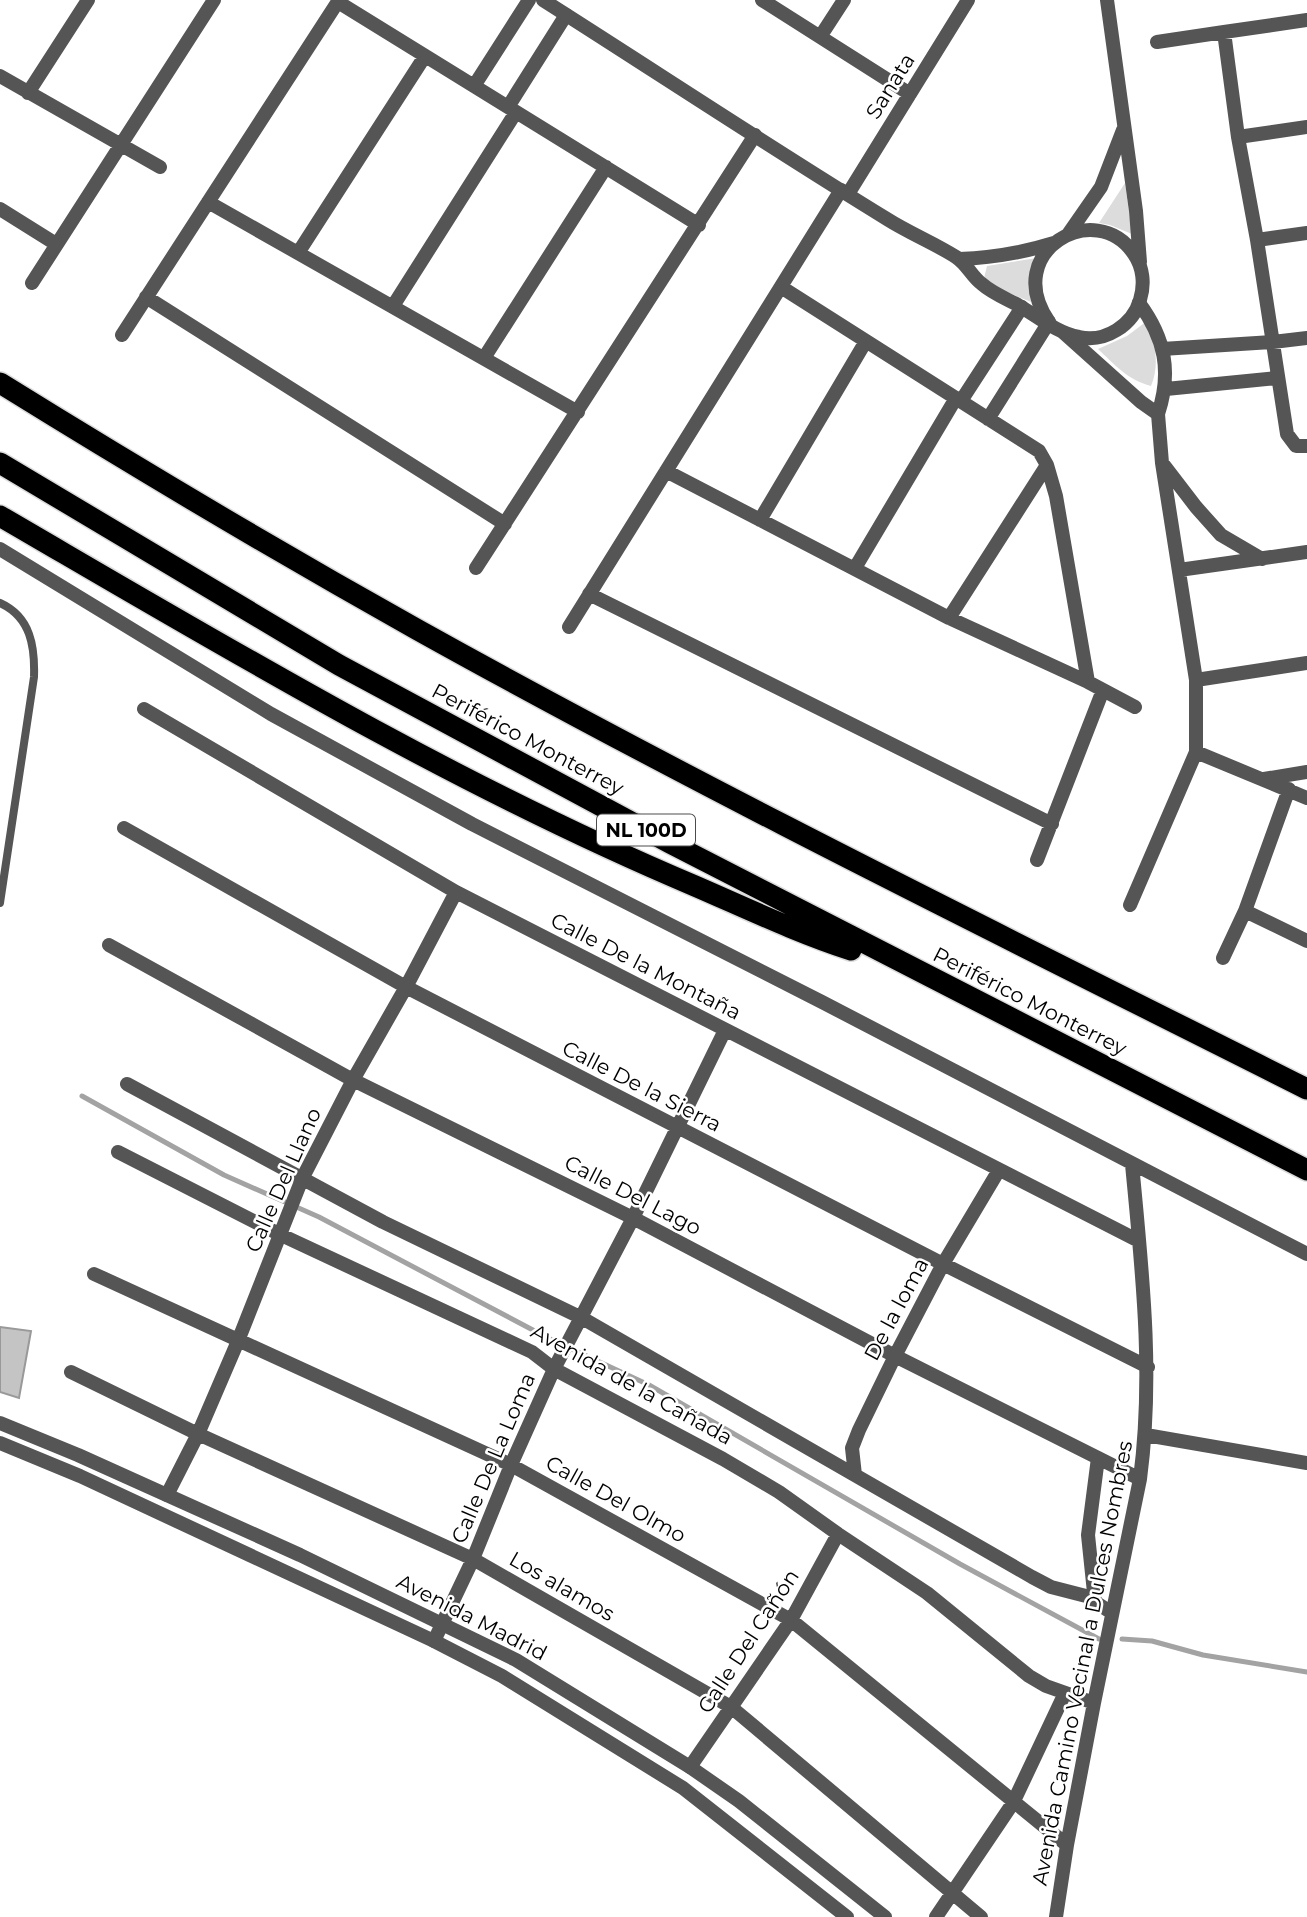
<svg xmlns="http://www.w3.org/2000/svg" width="1307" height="1917" font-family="Montserrat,sans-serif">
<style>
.green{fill:#dcdcdc}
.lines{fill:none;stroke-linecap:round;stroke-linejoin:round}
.stream{stroke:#a3a3a3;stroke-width:5}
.building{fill:#c4c4c4;stroke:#999;stroke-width:2}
.motorway-casing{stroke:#dbdbdb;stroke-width:24}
.service{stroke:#555;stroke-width:8}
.minor{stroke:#555;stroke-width:14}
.tertiary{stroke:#555;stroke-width:14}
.motorway{stroke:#000;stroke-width:21}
.labels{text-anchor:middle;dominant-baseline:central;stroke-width:5;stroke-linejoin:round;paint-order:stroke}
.shield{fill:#fff;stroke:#4c4c4c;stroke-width:2}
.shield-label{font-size:19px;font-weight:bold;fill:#000}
.street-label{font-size:21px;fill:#000;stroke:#fff}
</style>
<rect width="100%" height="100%" fill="#fff"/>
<!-- green -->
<path class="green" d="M1125,183L1132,234L1110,225L1099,223Z
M1037,258L1029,280L1033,299L1031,302L997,288L984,278L987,266Z
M1147,321C1155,343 1160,364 1151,386C1128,380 1115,365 1098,349L1127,336Z"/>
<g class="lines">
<!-- stream -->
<path class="stream" d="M82,1096L224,1175L319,1217L548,1338L649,1385L960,1564L1099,1639
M1122,1639L1152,1641L1203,1655L1307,1672"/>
</g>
<!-- building -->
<path class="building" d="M0,1327L31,1331L19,1398L0,1392Z"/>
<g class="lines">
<defs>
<path id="motorway" d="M0,383C137,468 277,551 418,630C709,792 1009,939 1307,1089
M0,463L339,665L670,843L1307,1170
M0,516C227,648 453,784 695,886C746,908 798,933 851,950"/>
</defs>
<!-- motorway casing -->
<use href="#motorway" class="motorway-casing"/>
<!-- service -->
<path class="service" d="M0,603C31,617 35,647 34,677L0,903"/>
<!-- minor -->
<path class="minor" d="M762,0L910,94
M338,2L699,225
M1307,20L1224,32L1238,137L1257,240L1287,434L1296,446H1307
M820,37L844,0
M1157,42L1224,32
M0,76L160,167
M474,86L529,0
M28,93L88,0
M508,107L566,15
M1238,137L1307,127
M848,194L968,0
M208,202L578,412
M0,209L56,244
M1257,240L1307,233
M298,253L425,56
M32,283L214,0
M781,287L1039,451L1047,465L1056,496L1088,682
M146,297L505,524
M393,306L516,112
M1064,333L1141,402L1158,414C1172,372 1165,338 1139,303
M122,335L339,0
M1162,349L1273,342L1307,338
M484,358L606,167
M1166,389L1278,378
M961,401L1022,307
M1158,414L1162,463L1196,680V752L1307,798
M988,419L1049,322
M1163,464L1196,507L1221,535L1262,559
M666,471L949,618L1088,682L1135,707
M760,520L866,341
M0,549L271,714L472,824L822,1002L1307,1254
M476,568L755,135
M855,568L956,398
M1179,570L1307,552
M589,594L1052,824
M949,618L1047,465
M569,627L841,190
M1196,680L1307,663
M144,709L456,892L1139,1241
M1264,779L1307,772
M1289,789L1245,911L1307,941
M124,828L406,987L943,1264L1148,1367
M1037,860L1103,690
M1130,905L1196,752
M109,945L353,1080L633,1218L895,1356L1140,1479
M1223,958L1245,911
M127,1084L383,1222L582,1318L1032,1577L1051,1587L1086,1596L1112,1613
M118,1152L279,1234L532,1352L554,1369L723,1459L779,1492L838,1534L927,1593L1029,1676L1046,1686L1094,1703
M94,1274L511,1465L791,1620L1067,1845
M71,1372L198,1434L473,1559L731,1707L981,1917
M1146,1435L1307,1463
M855,1475L852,1448L859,1430L895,1356L943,1264L999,1170
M167,1495L198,1434L238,1341L302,1179L353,1080L406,987L456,892
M1095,1602L1088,1535L1098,1458
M434,1641L473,1559L511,1465L554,1369L633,1218L725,1030
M690,1767L791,1620L838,1534
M936,1917L1013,1803L1065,1693
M1056,1917L1067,1845L1094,1703L1140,1479C1154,1374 1142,1270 1132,1164"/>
<!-- tertiary -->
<path class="tertiary" d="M543,0C658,73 771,148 887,219C909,233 934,243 956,257C967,264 972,277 982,284C992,293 1007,299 1018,305C1037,316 1057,333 1079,337C1105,343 1133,325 1140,300C1145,284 1143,267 1134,254C1096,197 1000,251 1049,322
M1107,0L1136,211L1140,262
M1069,233L1101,187L1123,130
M959,259C992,258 1022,253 1054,243
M0,1423L78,1455L300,1555L516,1660L690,1767L739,1801L885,1917
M0,1443L80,1476L434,1641L502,1676L683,1788L847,1917"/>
<!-- motorway -->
<use href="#motorway" class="motorway"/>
</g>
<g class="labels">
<!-- shield labels -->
<rect class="shield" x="597" y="814.5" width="98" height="31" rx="5"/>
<g class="shield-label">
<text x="646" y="830">NL 100D</text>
</g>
<!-- street labels -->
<g class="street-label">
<text transform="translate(890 86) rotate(-58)">Sanata</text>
<text transform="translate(528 739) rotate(28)">Periférico Monterrey</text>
<text transform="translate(646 966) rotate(27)">Calle De la Montaña</text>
<text transform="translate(1030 1001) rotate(27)">Periférico Monterrey</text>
<text transform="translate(642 1086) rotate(27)">Calle De la Sierra</text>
<text transform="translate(283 1180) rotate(-66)">Calle Del Llano</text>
<text transform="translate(633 1195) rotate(27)">Calle Del Lago</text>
<text transform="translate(896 1309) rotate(-62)">De la loma</text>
<text transform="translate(632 1384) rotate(29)">Avenida de la Cañada</text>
<text transform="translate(493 1458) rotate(-67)">Calle De La Loma</text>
<text transform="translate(616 1499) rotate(29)">Calle Del Olmo</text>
<text transform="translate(562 1586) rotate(30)">Los alamos</text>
<text transform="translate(472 1617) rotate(27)">Avenida Madrid</text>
<text transform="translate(748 1641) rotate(-57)">Calle Del Cañón</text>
<text transform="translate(1082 1663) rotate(-79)">Avenida Camino Vecinal a Dulces Nombres</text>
</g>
</g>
</svg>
